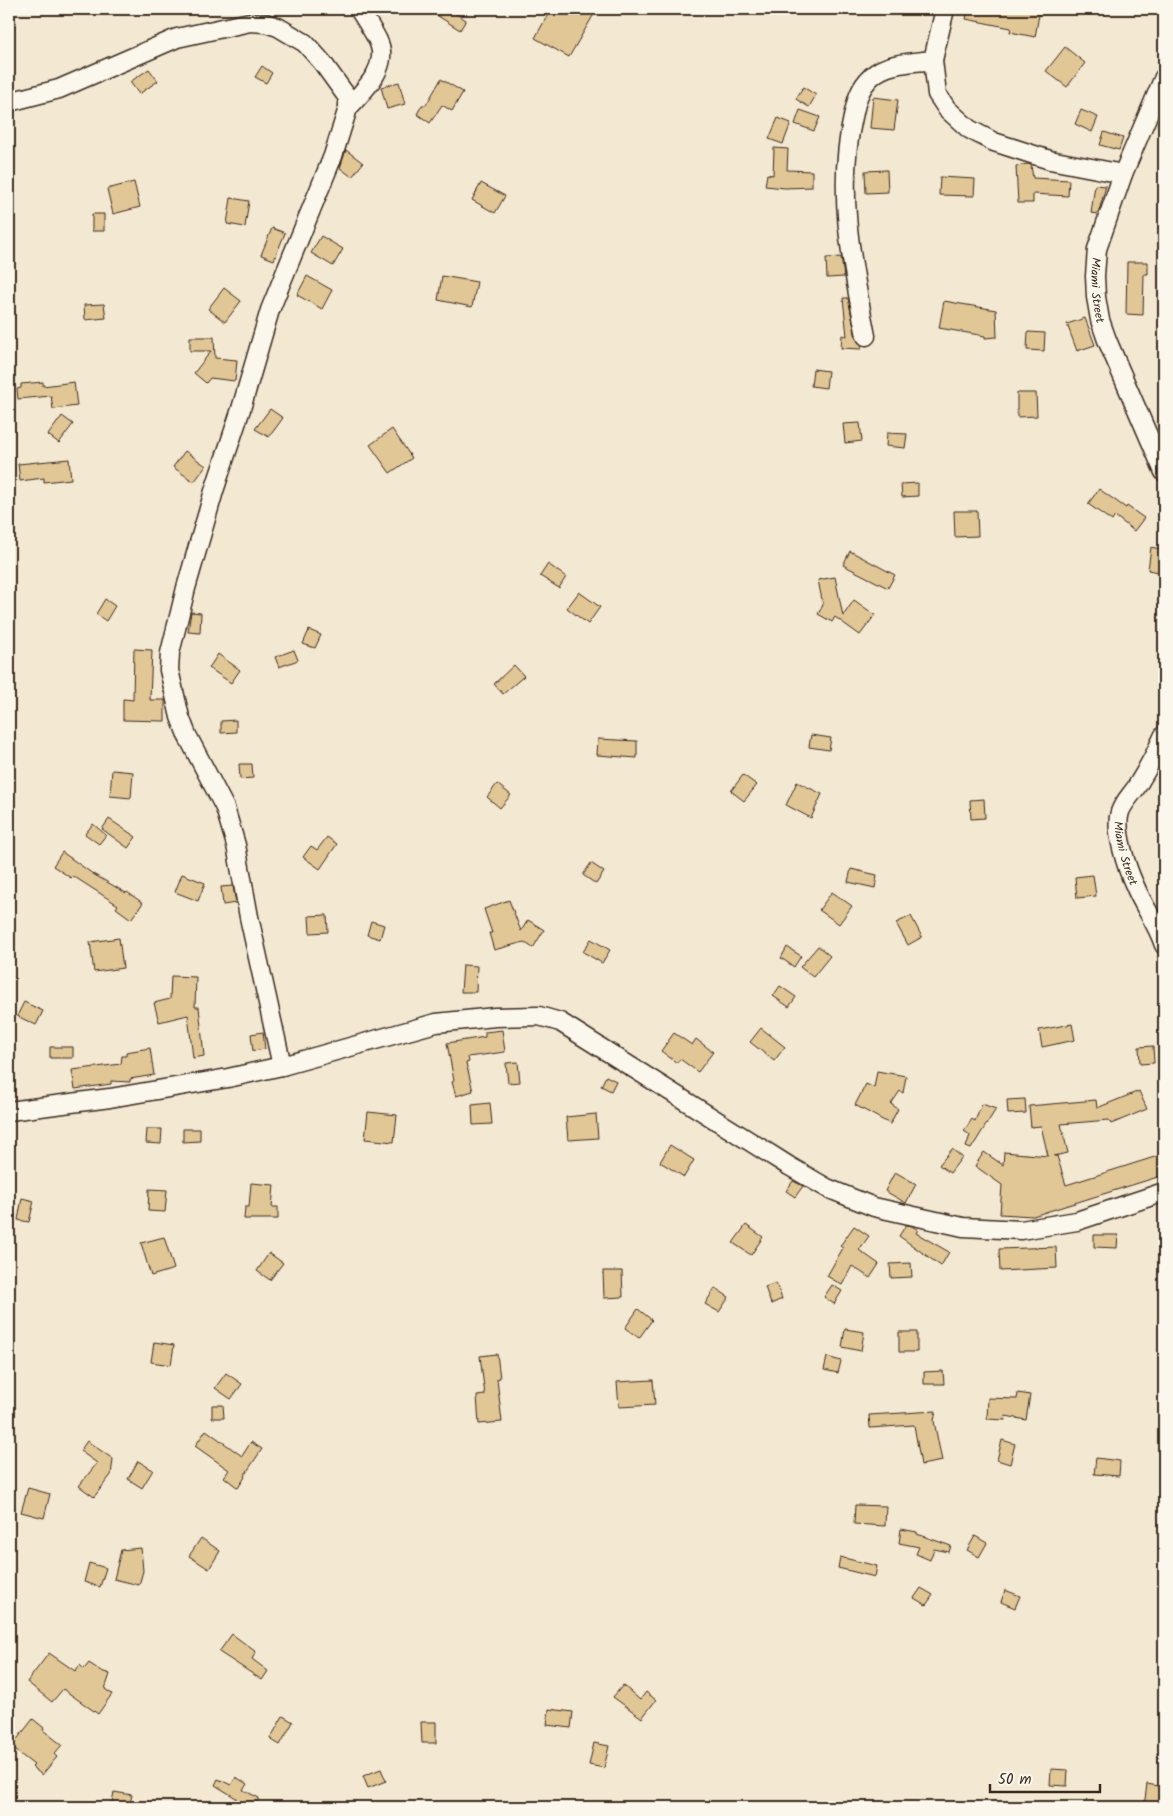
<svg xmlns="http://www.w3.org/2000/svg" width="1173" height="1816" font-family="Kalam,sans-serif">
<style>
.building{fill:#e1c696;stroke:#3b2a1e}
.lines{fill:none;stroke-linecap:round;stroke-linejoin:round}
.minor-casing{stroke:#3b2a1e;stroke-width:21}
.path{stroke:#3b2a1e;stroke-width:2.5;stroke-dasharray:1 4;stroke-linecap:butt}
.minor{stroke:#fbf7ec;stroke-width:18}
.labels{text-anchor:middle;dominant-baseline:central;stroke-width:4;stroke-linejoin:round;paint-order:stroke}
.street-label{font-size:12px;fill:#3b2a1e;stroke:#fbf7ec}
</style>
<rect width="100%" height="100%" fill="#f3e8d2"/>
<filter id="ink" filterUnits="userSpaceOnUse"><feTurbulence type="fractalNoise" baseFrequency=".02" numOctaves="2"/><feDisplacementMap in="SourceGraphic" scale="10" xChannelSelector="R" yChannelSelector="G"/><feConvolveMatrix kernelMatrix="1 2 1 2 8 2 1 2 1" color-interpolation-filters="sRGB"/></filter>
<g filter="url(#ink)">
<!-- building -->
<path class="building" d="M427,9H448L466,20L460,30Z
M551,9H597L569,57L535,38Z
M968,9H1040L1035,37L1010,32L1011,28L966,19Z
M1065,47L1085,63L1067,87L1046,71Z
M262,66L272,73L266,83L255,77Z
M149,69L158,81L139,94L130,82Z
M441,79L463,92L452,111L442,105L430,123L417,114L422,105H426Z
M399,82L405,104L387,109L381,87Z
M803,87L816,95L809,107L796,99Z
M873,97L898,100L894,130L870,128Z
M800,110L820,117L814,131L795,124Z
M1081,110L1098,117L1092,132L1075,124Z
M778,118L791,123L783,144L769,139Z
M1104,132L1123,138L1119,150L1100,145Z
M774,148L788,149L787,170L812,171V187L785,188L765,186L767,174L773,175Z
M346,150L363,163L352,177L340,168Z
M1028,164L1031,165L1033,178L1069,180L1068,196L1033,194V203H1018L1016,166Z
M887,170L888,192L866,193L865,171Z
M940,177L975,179L974,196L939,195Z
M134,182L140,207L113,214L107,189Z
M481,183L505,196L495,213L472,200Z
M1095,185L1106,186L1098,214L1091,213Z
M231,198L249,201L245,227L227,224Z
M92,214H104V231H92Z
M272,228L285,233L274,260L261,255Z
M321,236L343,249L333,266L311,253Z
M841,257L844,277L827,278L826,258Z
M1127,262H1148V274H1144L1143,315L1126,314Z
M307,276L332,290L322,309L297,295Z
M442,276L477,282L472,307L438,300Z
M224,288L241,301L225,322L208,309Z
M843,298H848L856,338L862,345L861,349L841,348L842,335L847,336Z
M944,301L996,310L997,337L985,338V336L939,328Z
M104,304L106,318L85,320L84,305Z
M1085,318L1095,345L1077,351L1067,324Z
M1028,332L1045,333L1044,351L1027,350Z
M190,337H214L215,358L237,360L235,381L210,378L206,383L194,373L211,351H190Z
M813,369L828,371L826,388L811,386Z
M43,382V386L74,382L77,406L53,409L51,396L18,399L17,389L21,388V384Z
M1017,393H1036L1037,416L1017,417Z
M270,409L283,418L269,437L255,429Z
M62,416L73,424L59,443L48,435Z
M860,423L862,441L845,443L843,424Z
M392,429L412,458L390,473L370,445Z
M887,433L907,434L905,448L886,446Z
M185,451L206,466L194,482L173,467Z
M69,459L71,479L44,482V478L20,481L18,464Z
M918,483V496L902,497L901,484Z
M1099,489L1126,508L1127,506L1144,518L1134,531L1115,516L1112,521L1088,504Z
M954,511H977L978,536L955,537Z
M1151,547L1164,550V573L1148,570Z
M850,551L895,575L888,588L843,565Z
M548,564L566,577L559,588L540,576Z
M835,577L843,616L854,600L875,615L860,635L835,617L832,622L818,614L823,605L818,580Z
M579,592L600,607L588,624L567,608Z
M105,599L115,606L106,621L96,614Z
M191,612L201,613L200,633L188,632Z
M309,630L321,635L315,648L303,644Z
M134,649L152,650L150,700H165V721L123,720V699L133,700Z
M294,650L298,660L279,667L275,657Z
M218,654L240,670L231,683L209,668Z
M514,665L524,676L503,694L494,684Z
M236,720V732L221,733V721Z
M811,735L831,738L829,750L809,747Z
M598,739L637,741V758L597,755Z
M239,764H252L253,778L240,779Z
M112,770L133,772L131,798L110,796Z
M743,775L757,785L744,801L731,791Z
M797,782L822,794L811,818L786,805Z
M497,784L511,795L500,808L487,797Z
M984,799L985,818L971,819L970,800Z
M109,819L136,837L128,848L102,829Z
M93,824L106,835L99,844L85,834Z
M327,837L337,844L320,869L303,857L311,846L317,850Z
M62,852L93,874L126,893L127,892L143,903L131,919L116,908L118,905L73,876L71,878L53,866Z
M591,863L604,872L596,884L583,875Z
M851,869L877,875L875,888L848,882Z
M182,874L205,883L198,901L175,892Z
M1093,875L1096,896L1077,898L1075,877Z
M233,886L236,903L223,905L221,887Z
M832,892L852,906L839,924L819,910Z
M509,900L521,931L528,920L544,930L533,948L524,942L494,950L489,933H492L484,909Z
M327,915L328,932L310,933L309,916Z
M911,916L922,937L908,945L896,923Z
M371,921L384,925L380,939L367,935Z
M119,938L123,968L94,972L90,942Z
M591,939L610,950L602,963L583,952Z
M818,946L830,956L813,977L800,967Z
M787,947L801,956L794,967L781,958Z
M463,965L477,966L476,992H461Z
M171,976L196,977L195,1007H199L204,1056L193,1058L188,1015L159,1022L154,1003L170,999Z
M780,986L796,997L789,1007L773,996Z
M24,1002L43,1011L36,1025L17,1016Z
M1072,1024L1075,1040L1042,1047L1039,1030Z
M761,1028L785,1047L774,1061L750,1042Z
M502,1030L505,1052L468,1057L469,1062L466,1063L473,1091L456,1096L452,1082L454,1081L447,1043L485,1037V1032Z
M263,1032L265,1049L253,1051L251,1034Z
M674,1033L692,1045L696,1039L713,1052L698,1072L680,1059L677,1063L661,1051Z
M1153,1046L1154,1063L1140,1064L1139,1047Z
M50,1047H73V1058H50Z
M150,1048L154,1075L130,1079V1082L111,1081V1084L75,1089L72,1070L121,1064L122,1056H126V1052Z
M518,1062L520,1082L508,1083L506,1063Z
M877,1071L906,1076L903,1093L900,1091L891,1104L898,1109L890,1124L855,1105L866,1084L874,1088Z
M606,1076L616,1081L611,1091L601,1086Z
M1139,1091L1147,1109L1111,1124L1109,1120L1061,1124L1068,1153L1054,1156H1057L1066,1185L1164,1154V1175L1033,1216L1000,1214L1002,1185L975,1166L984,1152L1003,1165L1004,1152L1048,1156L1041,1126L1031,1127L1029,1106L1096,1100L1097,1108Z
M1025,1099L1026,1113L1008,1114L1007,1100Z
M490,1103L492,1124L473,1125L472,1105Z
M982,1104L996,1109L971,1149L966,1147L970,1135L964,1131L972,1119L975,1121Z
M368,1112L397,1115L394,1142L365,1139Z
M596,1114L598,1138L568,1140L566,1117Z
M147,1129H162L161,1144L146,1143Z
M183,1129H200V1141L183,1142Z
M670,1145L694,1160L684,1177L660,1162Z
M952,1149L962,1157L950,1173L939,1165Z
M895,1172L916,1184L906,1203L885,1191Z
M793,1181L803,1186L795,1197L786,1191Z
M251,1183L274,1185L272,1207H278V1219H244L245,1207H249Z
M149,1189L167,1190L165,1212L148,1211Z
M22,1198L34,1201L29,1222L18,1220Z
M746,1225L763,1237L751,1255L733,1243Z
M906,1225L912,1226L918,1230L916,1233L949,1252L941,1266L899,1236Z
M854,1226L869,1236L859,1250L879,1264L870,1278L852,1266L842,1285L827,1276L843,1248L840,1246Z
M1094,1235H1118L1117,1248L1094,1247Z
M164,1237L174,1269L151,1276L141,1243Z
M1056,1247L1057,1268L1000,1271L999,1249Z
M269,1253L283,1263L270,1280L257,1271Z
M911,1263L912,1277L891,1278L890,1264Z
M603,1271H622L623,1297L604,1298Z
M776,1283L782,1299L771,1304L765,1287Z
M832,1285L842,1291L834,1304L824,1297Z
M715,1288L729,1297L719,1312L705,1304Z
M638,1309L652,1320L639,1338L625,1328Z
M845,1329L864,1332L861,1351L842,1347Z
M899,1332H917V1352H899Z
M154,1342L174,1345L171,1365L151,1362Z
M497,1354L500,1378L497,1379L502,1422L479,1424L477,1396L485,1395L480,1356Z
M827,1357L841,1361L838,1373L824,1370Z
M943,1371L944,1384H924V1372Z
M226,1373L242,1384L231,1399L215,1388Z
M653,1380L655,1405L619,1407L617,1382Z
M1018,1393L1030,1395L1026,1420L1006,1416L1005,1420L987,1419L988,1398L1017,1399Z
M212,1405H223L224,1418H212Z
M936,1411L934,1421L942,1461L921,1465L914,1425L870,1428L869,1415Z
M206,1430L242,1456L251,1442L262,1449L244,1476L245,1477L238,1488L224,1477L229,1470L195,1446Z
M1002,1440L1015,1444L1010,1464L997,1460Z
M87,1441L113,1459L111,1475L94,1497L79,1486L97,1463L80,1451Z
M1096,1458L1120,1461L1119,1476L1094,1474Z
M138,1461L153,1470L142,1488L128,1479Z
M28,1488L50,1494L44,1518L21,1512Z
M855,1505L886,1506L885,1526L854,1524Z
M901,1529L917,1532V1534L951,1546L949,1552L934,1549L930,1560L916,1554L919,1547L899,1543Z
M975,1536L987,1543L979,1557L967,1550Z
M201,1538L220,1551L209,1569L189,1556Z
M141,1548L143,1571L139,1585L114,1579L121,1550Z
M840,1557L877,1566L875,1577L838,1568Z
M89,1563L106,1568L100,1587L84,1582Z
M921,1588L933,1595L926,1605L914,1598Z
M1005,1590L1020,1596L1015,1608L1001,1602Z
M232,1634L256,1652L252,1659L268,1671L262,1680L219,1652Z
M49,1653L75,1671L80,1665L84,1669L89,1663L101,1671L110,1674L105,1689L112,1694L98,1714L63,1689L52,1702L27,1682Z
M623,1685L640,1700L646,1692L656,1700L642,1718L613,1697Z
M549,1709L573,1712L571,1728L547,1725Z
M283,1716L293,1722L280,1745L270,1739Z
M33,1719L44,1728L43,1730L62,1745L54,1754L57,1757L42,1775L32,1767L34,1765L11,1747Z
M421,1722H436V1743H422Z
M594,1743L609,1746L604,1768L589,1765Z
M381,1769L386,1781L368,1788L363,1776Z
M1051,1769L1068,1770L1067,1786L1050,1785Z
M236,1777L247,1784L243,1790L259,1798L255,1807H231L236,1798L215,1785L218,1779L231,1785Z
M1147,1784L1164,1787V1807H1144Z
M114,1792L132,1795L129,1807H111Z"/>
<g class="lines">
<defs>
<g id="minor">
<path d="M945,9L933,60L937,94L947,109L969,129L994,142L1050,160L1123,174"/>
<path id="s1" d="M1164,77L1123,174L1097,249L1095,276L1096,297L1100,320L1107,340L1164,472"/>
<path d="M9,102L59,89L177,38L250,22L265,23L278,27L305,43L322,62L348,98V108L333,156L270,310L241,409L214,491L186,588L170,653L169,670L180,717L187,735L225,808L236,845L249,917L282,1066"/>
<path d="M348,108C363,91 389,68 379,43C374,31 365,20 359,9"/>
<path d="M866,336C852,265 836,189 853,117C856,102 859,88 872,76C888,62 912,63 933,60"/>
<path id="s2" d="M1164,735C1156,753 1147,770 1137,786C1132,794 1123,803 1120,812C1114,830 1127,869 1135,886C1143,906 1157,923 1164,945"/>
<path d="M9,1111L110,1098L228,1078L282,1066L436,1023L495,1017L539,1016L560,1022L789,1166L827,1188L874,1207L963,1227L1021,1230L1077,1221L1164,1192"/>
</g>
</defs>
<!-- minor casing -->
<use href="#minor" class="minor-casing"/>
<!-- path -->
<path class="path" d="M1087,1800L1110,1807"/>
<!-- minor -->
<use href="#minor" class="minor"/>
</g>
</g>
<g class="labels">
<!-- street labels -->
<g class="street-label">
<text stroke="none"><textPath href="#s1" startOffset="226">Miami Street</textPath></text>
<text stroke="none"><textPath href="#s2" startOffset="131">Miami Street</textPath></text>
</g>
</g>
<!-- margin -->
<rect width="1173" height="1816" fill="none" stroke="#fbf7ec" stroke-width="30"/>
<rect x="15" y="15" width="1143" height="1786" fill="none" stroke="#3b2a1e" stroke-width="2" filter="url(#ink)"/>
<!-- scale -->
<path d="M990 1784v8h110v-8" fill="none" stroke="#3b2a1e" stroke-width="2.5"/>
<text x="998" y="1784" font-size="15" fill="#3b2a1e" stroke="#fbf7ec" stroke-width="4" paint-order="stroke">50 m</text>
</svg>
